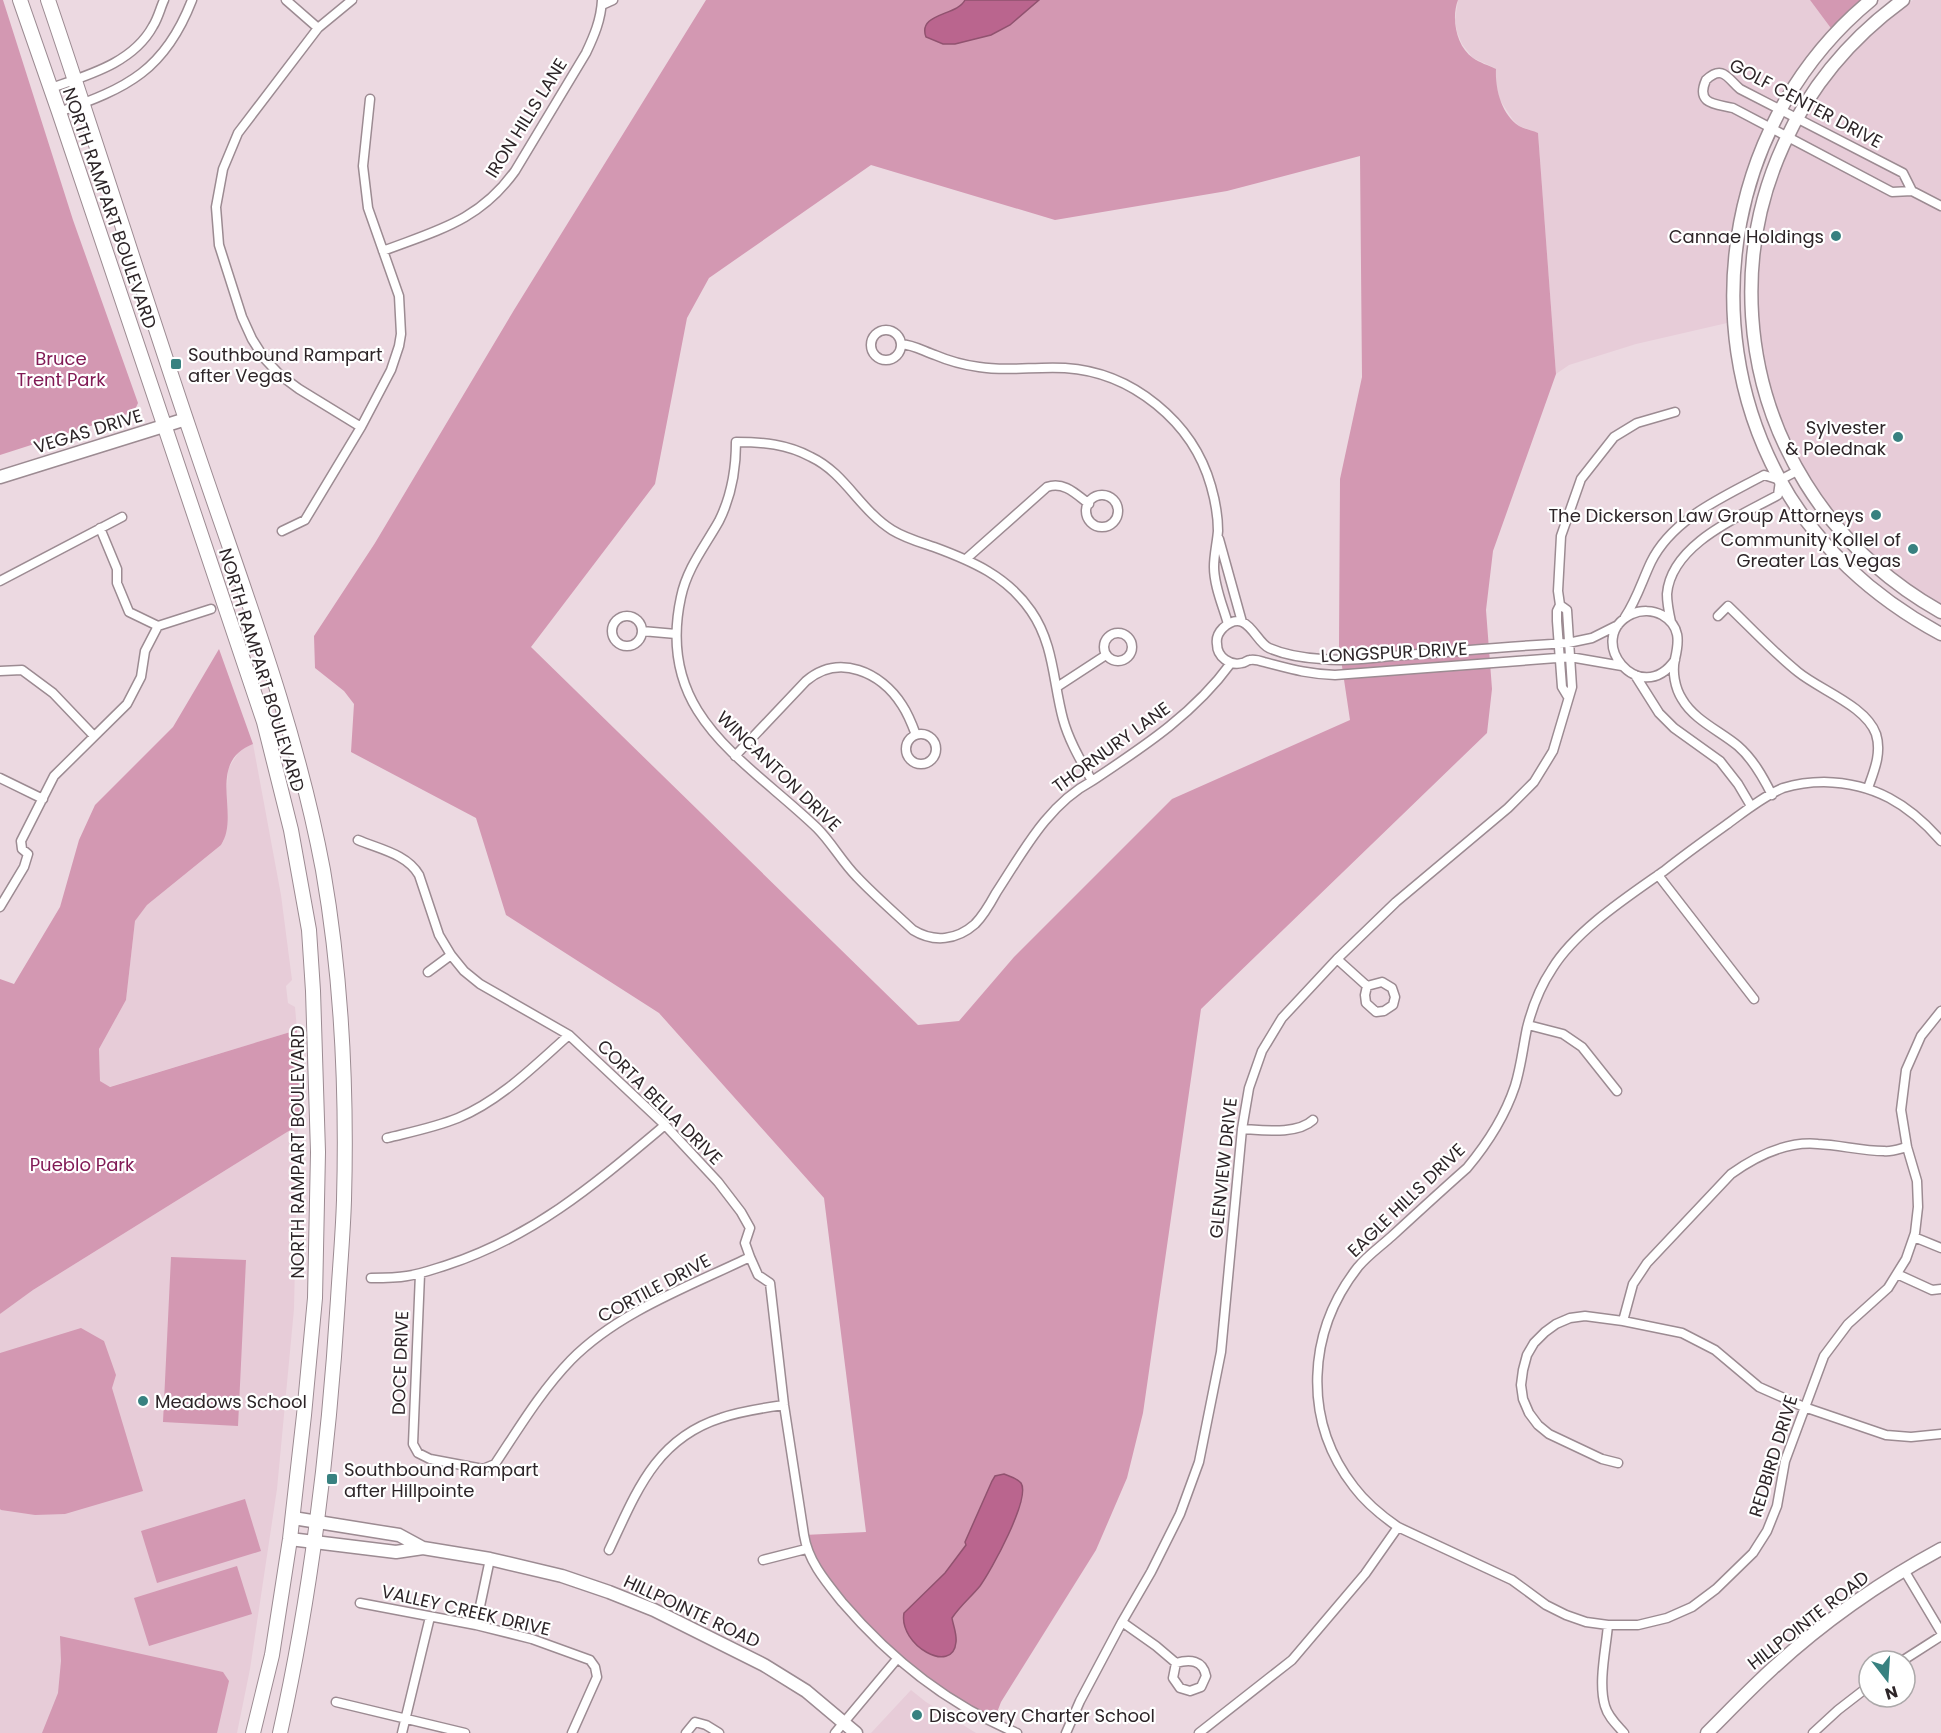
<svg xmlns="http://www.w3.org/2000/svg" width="1941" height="1733" font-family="Poppins,sans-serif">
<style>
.built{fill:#e7ccd8}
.green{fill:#d398b2;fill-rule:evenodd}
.water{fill:#ba658e;stroke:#90526f;stroke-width:1.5}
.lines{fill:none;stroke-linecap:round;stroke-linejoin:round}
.street-casing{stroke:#9c8b92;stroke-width:11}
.secondary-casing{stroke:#9c8b92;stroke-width:15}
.primary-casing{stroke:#9c8b92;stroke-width:16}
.street{stroke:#fff;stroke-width:8}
.secondary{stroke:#fff;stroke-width:12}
.primary{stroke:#fff;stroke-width:14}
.poi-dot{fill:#388180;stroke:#fff;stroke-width:2}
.labels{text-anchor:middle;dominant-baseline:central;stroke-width:4.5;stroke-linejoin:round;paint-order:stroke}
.street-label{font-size:18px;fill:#2d2528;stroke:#fff}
.poi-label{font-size:18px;fill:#2d2528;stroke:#fff;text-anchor:end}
.park-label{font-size:18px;fill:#811a55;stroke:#fff}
</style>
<rect width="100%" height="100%" fill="#ecd9e1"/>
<!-- built -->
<path class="built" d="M1458,0H1810L1833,31L1773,113L1756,147L1743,183L1734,220L1728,257L1726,295L1727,323L1636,344L1569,365L1556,374L1538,133L1519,126L1513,120L1500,100L1496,84L1495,68L1473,58L1462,44L1457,32L1455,20Z
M1913,0H1941V608L1885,571L1813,495L1772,398L1758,330L1757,295L1764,225L1784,158L1798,126L1837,68L1887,19Z
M253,744L281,895L292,980L286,986L288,1003L295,1007L297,1030L109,1087L100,1081L99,1049L126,1000L135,921L147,905L221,845L224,840L228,769L240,750Z
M298,1125L294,1309L277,1489L250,1669L237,1733H0V1314L33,1290Z
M911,1690L926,1702L976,1733H871Z"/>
<!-- green -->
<path class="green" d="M0,0H3L73,220L138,403L134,412L0,455Z
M706,0H1458C1451,18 1456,46 1473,58C1480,63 1488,65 1496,69C1495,88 1501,114 1519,126C1524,129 1532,130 1538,133L1556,374L1493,551L1486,610L1492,689L1487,733L1201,1009L1143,1413L1127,1478L1096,1550L1001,1702L993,1723L897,1659L834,1592L804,1535L866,1532L824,1198L659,1013L506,915L476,818L351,752L354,704L344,691L315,668L314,636L375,543L514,310ZM1360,156L1362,377L1340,479L1339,646L1350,720L1172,799L1014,957L959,1021L918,1025L531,647L655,484L687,318L709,278L871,165L1055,220L1227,191Z
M1810,0H1863L1833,31Z
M219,649L253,744C205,763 241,815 221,845L147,905L135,921L126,1000L99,1049L100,1081L110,1087L297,1030L300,1124L33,1290L0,1314V979L14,984L60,907L79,840L95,805L173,727Z
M171,1257L246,1260L238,1426L163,1422Z
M81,1328L104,1341L116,1375L112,1388L143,1491L65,1514L35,1515L1,1510L0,1509V1353Z
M245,1499L261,1551L157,1583L141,1531Z
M237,1566L252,1614L149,1646L134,1598Z
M60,1636L223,1672L229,1681L217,1733H42L58,1693L61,1661Z"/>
<!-- water -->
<path class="water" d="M965,0H1039L1010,25L991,35L955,44H943L926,37C917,13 957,16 965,0Z
M1004,1474C1009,1476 1017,1478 1021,1483C1031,1498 991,1571 980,1586C971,1597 960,1606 952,1618C953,1625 957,1634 956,1642C953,1676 898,1645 904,1613L945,1573L966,1545L965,1542L992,1481L995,1476Z"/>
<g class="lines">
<defs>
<path id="street" d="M286,0L318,28
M352,0L318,28L238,133L223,169L216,207L219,245L242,317L252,339L264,358L280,375L299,389L361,427
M602,5L613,0
M51,88C88,75 133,63 153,26C158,18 160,9 164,0
M59,112C128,88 165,70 192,0
M1912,191L1903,173L1740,89C1728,79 1723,64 1706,80C1695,105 1717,104 1733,108L1892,192L1912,191L1941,206
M383,251C438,230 479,221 515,171L586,53C594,36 601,20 602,0
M871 345a15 15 0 1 1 30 0a15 15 0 1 1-30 0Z
M901,344C914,345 923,351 935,355C949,361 964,365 979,367C1008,372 1036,366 1065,368C1132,372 1193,422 1211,486C1215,500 1218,516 1218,531C1217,543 1214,555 1214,567C1214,586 1223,606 1228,624
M1086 511a16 16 0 1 1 32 0a16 16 0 1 1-32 0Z
M100,528L117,569V583L129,612L158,626
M282,531L305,520L361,427L391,370L399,346L401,334L399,296L368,208L363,166L370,99
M1219,539L1242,622
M966,559L1047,487C1064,481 1076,494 1089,504
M0,581L122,517
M1718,616L1728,606C1751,628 1773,652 1798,672C1820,690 1866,706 1876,734C1882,753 1874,771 1868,788
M612 631a15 15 0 1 1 30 0a15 15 0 1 1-30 0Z
M1625,617C1637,599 1642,581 1651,562C1673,518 1722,498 1764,475L1780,480L1797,471
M1671,622C1669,613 1667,604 1667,594C1671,544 1740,516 1778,495L1780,481
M1618,625L1592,638L1568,643C1514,646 1459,651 1404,655C1377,657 1349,662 1322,659C1305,658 1285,655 1269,648C1255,642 1247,606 1223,628C1219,632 1216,638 1217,644C1217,657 1230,666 1242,663C1245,663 1247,660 1250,660C1254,659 1261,661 1264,662C1291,669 1307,674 1335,675L1570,657L1622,666
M158,626L211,609
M642,631L676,634
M1104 647a14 14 0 1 1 28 0a14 14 0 1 1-28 0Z
M1675,660C1640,710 1582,638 1632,614C1641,610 1653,610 1662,615C1681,626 1679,642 1675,659C1672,672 1675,688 1682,699C1694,720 1720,731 1738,746C1753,759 1763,777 1772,795
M0,671L22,670L53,693L94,736
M1635,675L1659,713L1674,728L1720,761L1738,784L1751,806
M1057,687L1106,655
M1568,697L1562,687L1557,621V611L1560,605L1558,591L1561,536L1581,479L1614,437L1637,423L1675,412
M906 749a15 15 0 1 1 30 0a15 15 0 1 1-30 0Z
M735,756L806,681C839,653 881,672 902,705C908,714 912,724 916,735
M0,778L43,799
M1092,781C1081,761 1069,741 1063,719C1053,682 1054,644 1031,611C1007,576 972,561 934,547C919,542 905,538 892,530C860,510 845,473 811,457C787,444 763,442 736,442C736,470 732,495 719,521C705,546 687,568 681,597C655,715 745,759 817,828C832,843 842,862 857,877C875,896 895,913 913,930C934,943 957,940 975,924C984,915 990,904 996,893C1023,852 1047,805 1092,781C1143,747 1194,714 1231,663
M358,840C379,849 407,854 419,875L439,935L451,955L464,971L480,984L569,1035L665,1125L718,1182L741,1212L750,1228L745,1243L750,1257L758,1275L770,1283L784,1405L804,1535C808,1561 826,1582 842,1602C890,1658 948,1705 1017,1733
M1941,841C1909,804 1874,783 1824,782C1811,782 1796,784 1783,788C1762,797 1744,812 1726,825C1705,840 1684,855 1664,871C1627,897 1575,931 1552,969C1540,987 1532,1008 1527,1028C1523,1047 1521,1067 1515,1086C1505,1116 1487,1144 1467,1168C1442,1190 1417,1213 1392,1236C1381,1246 1368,1255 1358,1267C1307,1332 1302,1420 1354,1487C1366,1503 1382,1516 1398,1527L1512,1580L1546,1605L1566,1615L1586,1622L1608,1625H1638L1667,1618L1692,1607L1716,1589L1753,1553L1767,1531L1777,1506L1785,1461L1824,1356L1848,1324L1888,1288L1906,1259L1915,1233L1918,1207L1917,1181L1907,1147L1901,1110L1906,1070L1921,1036L1941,1011
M1658,875L1754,999
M0,907L24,867L28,854L22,849L21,841L54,776L127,704L141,677L145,651L158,626
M1337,959L1367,986L1382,982L1392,988L1395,997L1393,1005L1384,1011L1376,1012L1366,1003L1365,995L1367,986
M428,972L451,955
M1528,1025L1563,1034L1582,1047L1617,1091
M1242,1129C1262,1130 1297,1135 1313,1120
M387,1138C411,1132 436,1127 458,1118C501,1100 535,1065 569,1035
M1914,1237L1941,1248
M420,1274L413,1444L418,1453L430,1459L483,1469L495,1464C519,1428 541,1391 571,1360C618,1312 690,1286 750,1257
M1897,1274L1932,1290L1941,1289
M371,1278C383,1278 396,1278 407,1276C421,1274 434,1269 447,1265C535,1236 596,1183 665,1125
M1623,1321L1633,1284L1647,1263L1731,1174C1756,1156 1786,1141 1818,1144C1840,1145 1862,1151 1884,1151C1891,1152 1899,1149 1907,1147
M1618,1463L1602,1459L1549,1434L1538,1425L1529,1413L1523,1399L1521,1385L1523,1370L1527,1355L1534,1343L1545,1332L1556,1324L1570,1318L1585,1316L1623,1321L1682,1333L1715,1350L1759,1387L1804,1407L1886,1435L1911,1437L1941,1434
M609,1550C636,1493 655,1439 721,1418C741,1411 763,1408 784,1405
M763,1560L806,1549
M1904,1570L1941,1632
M360,1603L476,1625L532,1639L590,1660L595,1667L597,1677L572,1733
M1122,1622L1156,1646L1176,1663C1190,1659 1203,1660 1206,1676L1201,1687L1190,1691L1180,1688L1173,1678L1176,1663
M476,1625L490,1559
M1608,1625C1606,1649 1598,1683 1605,1706C1608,1717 1617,1725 1624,1733
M1902,1661L1941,1636
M336,1702L465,1733
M402,1733L430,1617
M686,1733L695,1722L706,1725L719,1733
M835,1733L897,1659
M1066,1733L1080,1701L1122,1622L1151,1572L1180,1514L1199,1462L1221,1352L1242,1129L1249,1088L1262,1051L1282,1018L1337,959L1396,902L1508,808L1534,782L1553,751L1572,687L1567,610L1560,605
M1199,1733L1292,1660L1365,1574L1398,1527
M1813,1733L1838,1710L1869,1686"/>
<path id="secondary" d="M1871,0C1731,115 1693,319 1779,478C1815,545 1874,598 1941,634
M1903,0C1684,160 1707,480 1941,612
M0,477L186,419
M293,1518L399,1535L423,1548L490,1559L562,1576L609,1592L654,1610L764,1665L806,1691L856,1733
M290,1539L396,1552L423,1548
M1707,1733C1729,1711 1750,1689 1772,1669C1823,1622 1880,1582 1941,1549"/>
<path id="primary" d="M20,0L59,112L264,722L291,830L309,930L313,991L318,1152L315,1298L304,1415L290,1539L272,1655L253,1733
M48,0C97,144 142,290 191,434C239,578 295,720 323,870C342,979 347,1091 344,1200C343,1233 340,1266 338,1299C329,1445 312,1590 280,1733"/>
</defs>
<!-- street casing -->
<use href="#street" class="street-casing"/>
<!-- secondary casing -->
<use href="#secondary" class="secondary-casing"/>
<!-- primary casing -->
<use href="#primary" class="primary-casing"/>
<!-- street -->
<use href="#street" class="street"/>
<!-- secondary -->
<use href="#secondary" class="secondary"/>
<!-- primary -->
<use href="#primary" class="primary"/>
</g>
<!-- markers -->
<g class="poi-dot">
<circle cx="1836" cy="236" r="6"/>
<rect x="170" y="358" width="12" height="12" rx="3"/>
<circle cx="1898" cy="437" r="6"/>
<circle cx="1876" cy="515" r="6"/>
<circle cx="1913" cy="549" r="6"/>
<circle cx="143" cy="1401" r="6"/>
<rect x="326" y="1473" width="12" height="12" rx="3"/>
<circle cx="917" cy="1715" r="6"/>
</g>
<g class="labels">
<!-- street labels -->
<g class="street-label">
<text transform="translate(1806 103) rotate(28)">GOLF CENTER DRIVE</text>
<text transform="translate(526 118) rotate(-58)">IRON HILLS LANE</text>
<text transform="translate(110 208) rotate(71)">NORTH RAMPART BOULEVARD</text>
<text transform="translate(88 431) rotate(-17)">VEGAS DRIVE</text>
<text transform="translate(1394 652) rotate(-3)">LONGSPUR DRIVE</text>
<text transform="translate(262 670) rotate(73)">NORTH RAMPART BOULEVARD</text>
<text transform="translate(1111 747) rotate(-36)">THORNURY LANE</text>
<text transform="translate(779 771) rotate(44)">WINCANTON DRIVE</text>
<text transform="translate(660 1102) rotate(45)">CORTA BELLA DRIVE</text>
<text transform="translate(297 1152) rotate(-90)">NORTH RAMPART BOULEVARD</text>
<text transform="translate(1223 1168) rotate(-84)">GLENVIEW DRIVE</text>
<text transform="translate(1406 1200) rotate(-44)">EAGLE HILLS DRIVE</text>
<text transform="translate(654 1288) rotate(-28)">CORTILE DRIVE</text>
<text transform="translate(400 1363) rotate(-88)">DOCE DRIVE</text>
<text transform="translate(1773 1456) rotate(-73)">REDBIRD DRIVE</text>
<text transform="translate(466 1610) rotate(13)">VALLEY CREEK DRIVE</text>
<text transform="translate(692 1611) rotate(25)">HILLPOINTE ROAD</text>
<text transform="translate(1808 1620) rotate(-38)">HILLPOINTE ROAD</text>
</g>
<!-- poi labels -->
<g class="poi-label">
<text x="1824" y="236">Cannae Holdings</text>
<text x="188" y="354" text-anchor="start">Southbound Rampart<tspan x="188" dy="21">after Vegas</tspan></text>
<text x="1886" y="427">Sylvester<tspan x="1886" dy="21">&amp; Polednak</tspan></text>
<text x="1864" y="515">The Dickerson Law Group Attorneys</text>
<text x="1901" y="539">Community Kollel of<tspan x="1901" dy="21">Greater Las Vegas</tspan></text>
<text x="155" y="1401" text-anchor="start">Meadows School</text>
<text x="344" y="1469" text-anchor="start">Southbound Rampart<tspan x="344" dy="21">after Hillpointe</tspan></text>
<text x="929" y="1715" text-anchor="start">Discovery Charter School</text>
</g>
<!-- park labels -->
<g class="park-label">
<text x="61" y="358">Bruce<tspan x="61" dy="21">Trent Park</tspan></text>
<text x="82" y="1164">Pueblo Park</text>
</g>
</g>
<!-- north arrow -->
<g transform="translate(1887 1679) rotate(163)"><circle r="28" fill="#ffffff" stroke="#aba8a9" stroke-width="1.5"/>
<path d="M0-4.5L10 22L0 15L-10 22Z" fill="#388180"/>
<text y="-9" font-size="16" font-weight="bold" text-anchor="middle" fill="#2d2528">N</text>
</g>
</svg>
